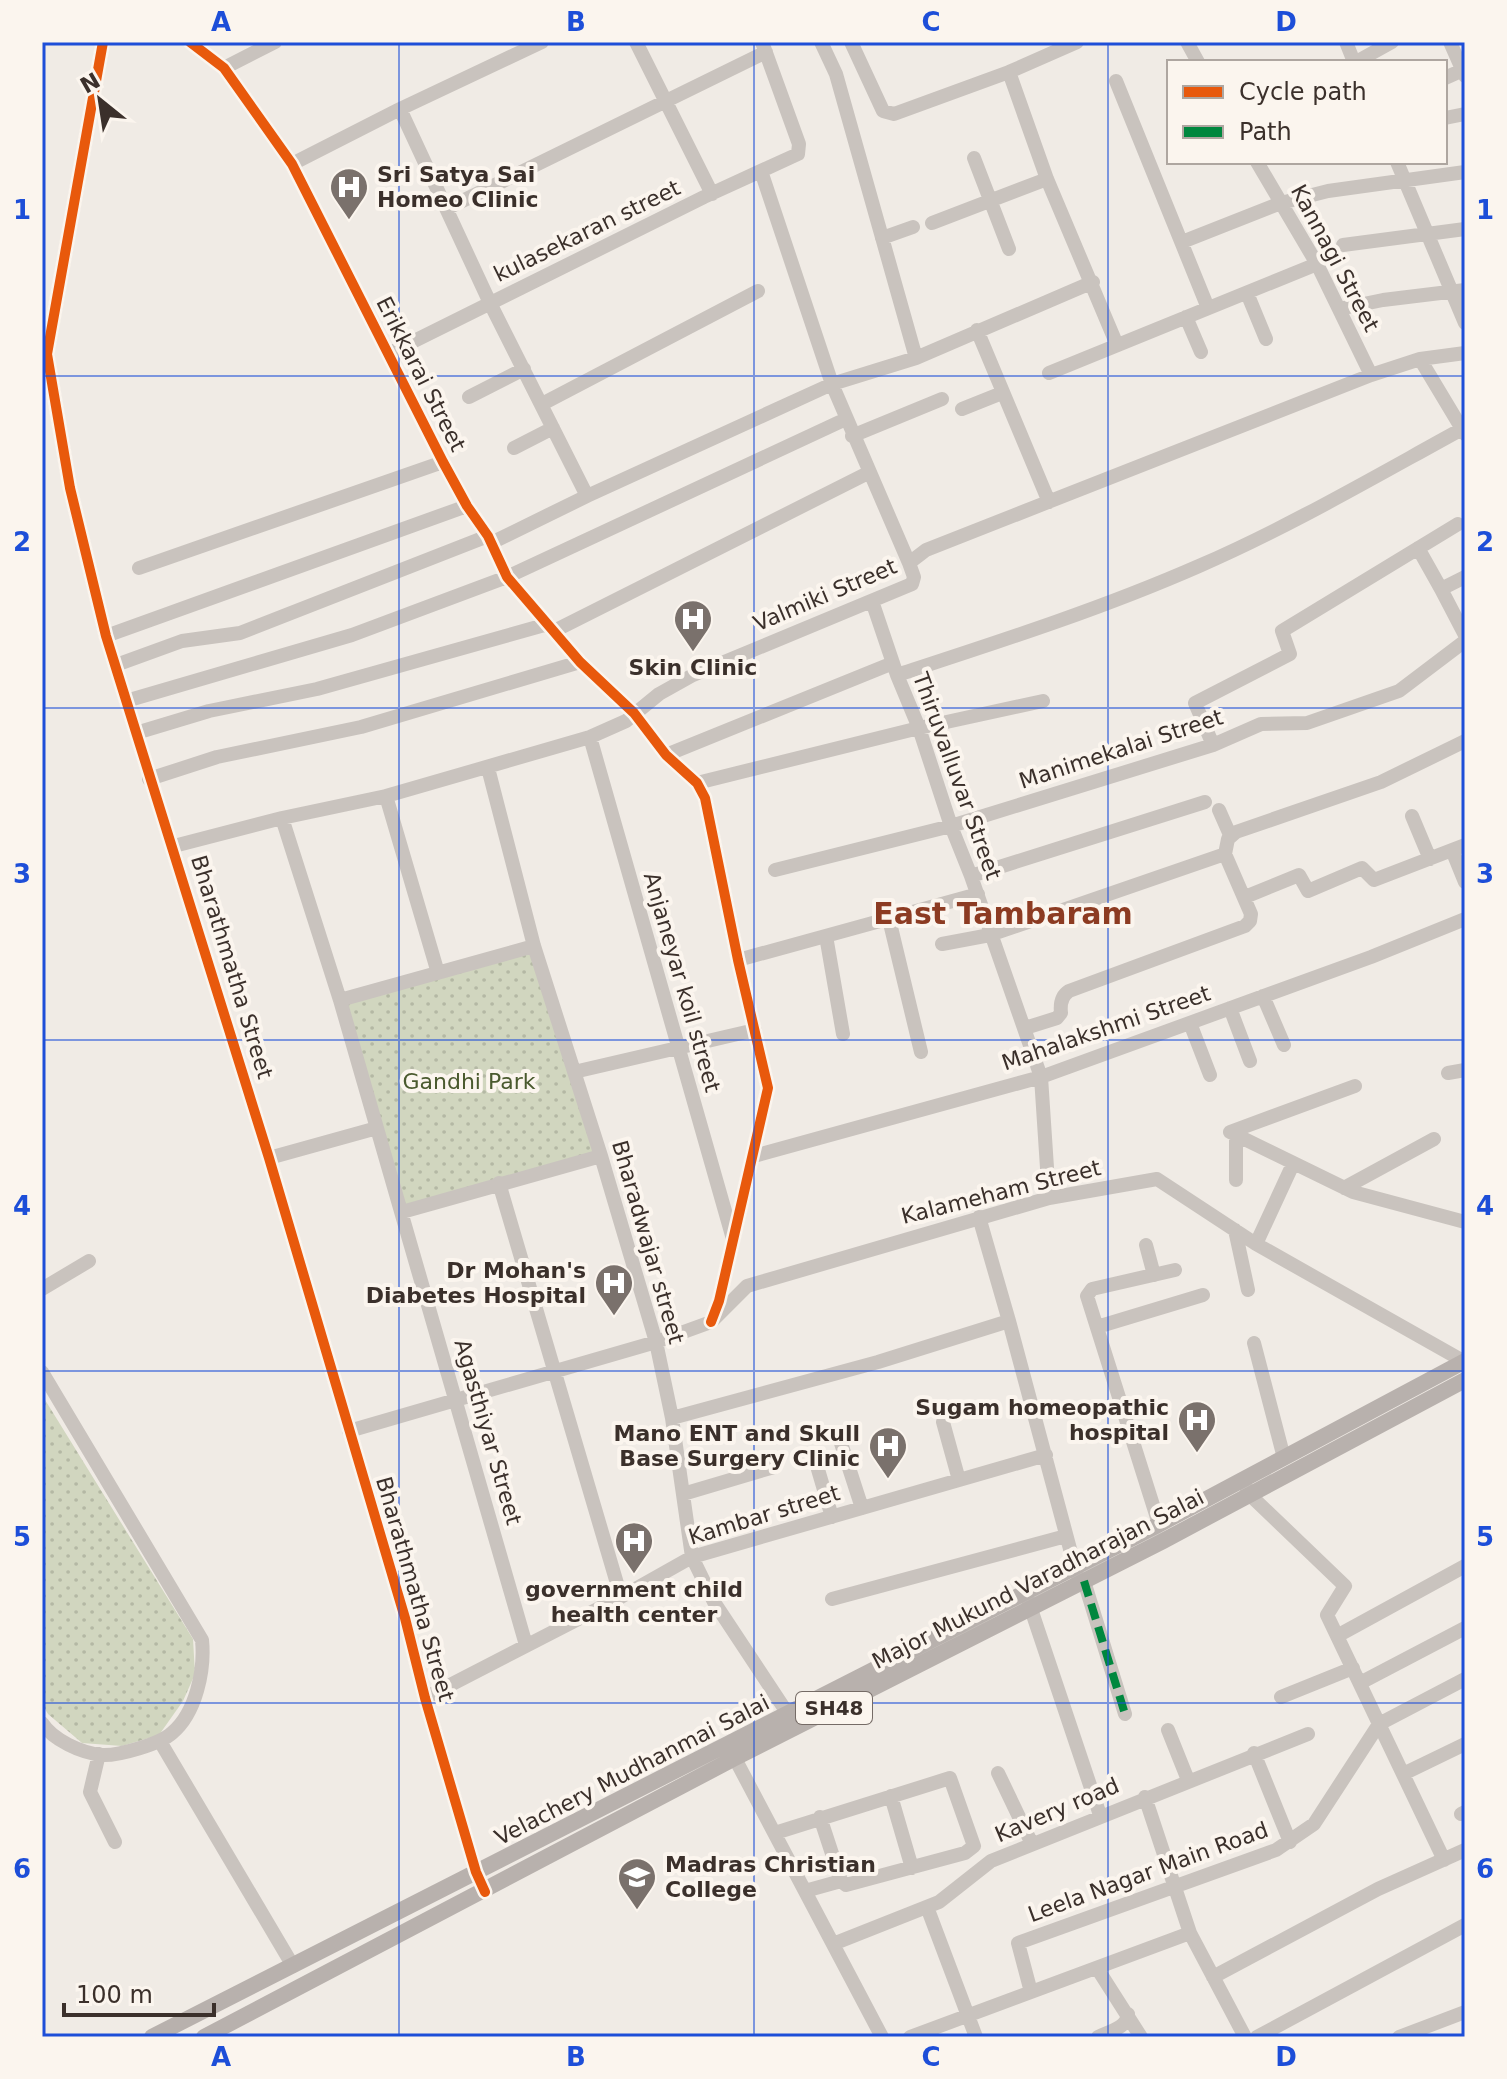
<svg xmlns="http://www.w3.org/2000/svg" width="1507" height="2079" font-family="'DejaVu Sans',sans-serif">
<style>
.grass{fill:url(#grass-dots)}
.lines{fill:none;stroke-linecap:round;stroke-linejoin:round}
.minor{stroke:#c9c3be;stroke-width:14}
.major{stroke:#b8b1ad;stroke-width:16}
.quiet{stroke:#00873e;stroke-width:8;stroke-dasharray:16 8;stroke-linecap:butt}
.cycleway-casing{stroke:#fbf5ee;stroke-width:15}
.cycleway{stroke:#e8590c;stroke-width:10}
.grid{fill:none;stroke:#1d4ed8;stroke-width:2;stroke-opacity:0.55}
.labels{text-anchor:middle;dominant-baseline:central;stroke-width:8;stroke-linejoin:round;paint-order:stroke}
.shield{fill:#fbf5ee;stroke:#756b66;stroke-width:2}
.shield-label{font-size:20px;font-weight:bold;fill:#3b302b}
.poi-label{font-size:22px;font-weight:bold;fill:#3b302b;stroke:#fbf5ee;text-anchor:end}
.street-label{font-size:22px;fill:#3b302b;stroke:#fbf5ee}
.park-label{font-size:22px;fill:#4a5a2e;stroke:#fbf5ee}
.district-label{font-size:30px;font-weight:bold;fill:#8c3b22;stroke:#fbf5ee}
.neatline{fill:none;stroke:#1d4ed8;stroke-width:3}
.grid-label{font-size:26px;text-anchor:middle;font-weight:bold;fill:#1d4ed8}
</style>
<defs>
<pattern id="grass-dots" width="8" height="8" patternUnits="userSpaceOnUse" patternTransform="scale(2)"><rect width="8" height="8" fill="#d1d6bf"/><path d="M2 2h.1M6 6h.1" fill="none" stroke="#b4b8a4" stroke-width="1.8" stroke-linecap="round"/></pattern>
</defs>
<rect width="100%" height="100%" fill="#f0ebe5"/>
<!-- grass -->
<path class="grass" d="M532,946L601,1156L402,1212L342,1005Z
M42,1395L193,1639L195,1674L183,1701L159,1735L122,1746L82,1743L48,1714L42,1704Z"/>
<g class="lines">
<!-- minor -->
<path class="minor" d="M103,42L47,354L70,488L106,636L269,1158L405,1618L425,1698L476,1872L485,1892
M190,42L224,68L292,164L443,462L467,506L488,536L507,577L580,662L634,713L666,755L697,783L705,798L738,960L768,1088L719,1301L711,1322
M636,42L712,194
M851,42L883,111L894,114L1009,72L1077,42
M1187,42L1198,62
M1346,42L1354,62
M1450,42L1465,76
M1356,62L1392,42
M224,68L275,42
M1009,72L1047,179L1117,345
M1445,78L1465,69
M1116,81L1208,308
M400,109L490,303L587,496
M1445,118L1465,114
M974,158L1009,249
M1257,162L1317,264L1371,375
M1397,162L1465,323
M292,164L400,109L542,42
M761,171L832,384L909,563
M448,208L766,52
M932,223L1047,179
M882,238L913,227
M1182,242L1281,203L1328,191L1465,172
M1343,245L1465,229
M1247,293L1266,339
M1339,309L1383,300L1465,290
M1186,317L1201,352
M977,330L1049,502
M388,354L704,197L798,154L799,144L762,42
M916,358L1093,282
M1420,359L1465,434
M1049,373L1317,264
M469,397L524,369
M542,404L758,291
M962,409L1002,393
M852,436L942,399
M514,448L553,428
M491,543L587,496L832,384L916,358L836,74L821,42
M1418,548L1441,589
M139,568L443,462
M1465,577L1441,589L1465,635
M872,601L897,675L919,728L951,826L971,876L1041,1077L1049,1198
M554,631L868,473
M106,636L467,506
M116,665L182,641L240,633L488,536
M897,675C998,642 1101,609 1199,566C1289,527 1376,476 1462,429
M126,701L352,635L507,577L846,419
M136,733L209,711L317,689L548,624
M590,737L733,1239
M1213,745L1195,703L1290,654L1282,631L1458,524
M666,755L893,663
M488,768L534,946L601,1156L656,1342L672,1418L692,1557L714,1602L794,1723
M149,779L217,757L361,727L580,662
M697,783L919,728L1043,701
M386,796L438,973
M1219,810L1230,835
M1412,816L1430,859
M282,818L340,1000L526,1645
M174,846L282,818L386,796L590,737L626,721L659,694L693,675L912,584L914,577L909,563L926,550L1371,375L1420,359L1465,353
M1452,850L1465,882
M775,870L951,826L1213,745L1261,724L1307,723L1399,691L1465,641
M971,876L1205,802
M1245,897L1299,875L1308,891L1362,868L1374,880L1465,845
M889,919L921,1052
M826,936L843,1034
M942,944L990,935L1225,854L1228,839L1236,832L1381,782L1465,741
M738,960L978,894
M1263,996L1284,1045
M340,1000L534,946
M1230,1008L1250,1061
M1190,1023L1210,1075
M1025,1028L1057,1018L1061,1013C1060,1004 1061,996 1069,991L1245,926L1250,921L1251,914L1225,854
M574,1072L755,1030
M1448,1073L1465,1070
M1230,1132L1353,1192L1465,1222
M1230,1132L1355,1086
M1236,1135V1180
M754,1156L1041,1077L1371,957L1465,919
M269,1158L377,1128
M499,1183L621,1597
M1344,1188L1434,1139
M402,1212L601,1156
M979,1217L1009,1321L1077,1575
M1235,1230L1248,1290
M1256,1244L1293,1164
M1146,1245L1154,1275
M42,1289L89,1261
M1097,1327L1203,1295
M1254,1343L1284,1458
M42,1372L202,1640C205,1670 196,1713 172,1733C160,1744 118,1756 102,1755C81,1753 53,1740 42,1723
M672,1418L878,1362L1009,1321
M943,1422L959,1480
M349,1431L656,1342L711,1322L747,1286L1049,1198L1157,1179L1256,1244L1465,1362
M840,1440L862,1508
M817,1466L832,1517
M1245,1485L1250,1495L1345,1586L1327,1615L1444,1860
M683,1494L774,1467
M1159,1524L1087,1296L1092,1289L1175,1270
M1084,1581L1125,1714
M832,1599L1066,1536
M1028,1600L1100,1815
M1337,1636L1465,1566
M1360,1683L1465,1628
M1281,1697L1353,1668
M425,1698L621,1597L692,1557L1046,1455
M1168,1730L1188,1780
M161,1743L293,1966
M731,1751L882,2037
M1254,1753L1290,1842
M99,1754L90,1792L115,1842
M998,1773L1032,1844
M1403,1774L1465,1744
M891,1796L912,1868
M1145,1797L1190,1933L1245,2037
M1461,1814L1465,1812
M775,1833L950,1778L974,1846L965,1853L846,1885L841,1881L820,1817
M805,1891L841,1881
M927,1907L976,2037
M833,1944L939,1902L991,1861L1308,1734
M1097,1968L1141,2037
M1213,1977L1378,1889L1465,1850
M1031,1992L1018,1943L1276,1850L1314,1824L1379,1724L1465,1679
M910,2037L1190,1933
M1098,2037C1110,2031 1127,2028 1128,2014
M1257,2037L1465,1925
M1399,2037L1465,2012"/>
<!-- major -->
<path class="major" d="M152,2037L1156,1526L1465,1361
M204,2037L735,1758L1163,1541L1465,1380"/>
<!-- quiet -->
<path class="quiet" d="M1084,1581L1125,1714"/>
<defs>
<path id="cycleway" d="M103,42L47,354L70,488L106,636L269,1158L405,1618L425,1698L476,1872L485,1892
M190,42L224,68L292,164L443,462L467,506L488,536L507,577L580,662L634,713L666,755L697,783L705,798L738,960L768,1088L719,1301L711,1322"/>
</defs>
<!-- cycleway casing -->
<use href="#cycleway" class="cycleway-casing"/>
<!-- cycleway -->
<use href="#cycleway" class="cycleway"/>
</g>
<!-- grid -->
<path class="grid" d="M399,42V2037M754,42V2037M1108,42V2037M42,376H1465M42,708H1465M42,1040H1465M42,1371H1465M42,1703H1465"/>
<!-- icons -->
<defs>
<symbol id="hospital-pin" viewBox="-11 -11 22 30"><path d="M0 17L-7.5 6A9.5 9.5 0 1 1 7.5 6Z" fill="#7a716c" stroke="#fbf5ee"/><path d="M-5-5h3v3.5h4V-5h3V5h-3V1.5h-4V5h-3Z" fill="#fff"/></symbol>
<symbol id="university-pin" viewBox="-11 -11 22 30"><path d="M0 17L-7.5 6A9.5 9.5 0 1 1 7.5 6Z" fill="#7a716c" stroke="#fbf5ee"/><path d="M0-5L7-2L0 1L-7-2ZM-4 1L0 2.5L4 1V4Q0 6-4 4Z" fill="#fff"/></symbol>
</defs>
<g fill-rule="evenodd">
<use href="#hospital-pin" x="327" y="165" width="44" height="60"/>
<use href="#hospital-pin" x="671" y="597" width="44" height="60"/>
<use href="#hospital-pin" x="592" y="1261" width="44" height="60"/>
<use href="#hospital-pin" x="1175" y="1398" width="44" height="60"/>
<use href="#hospital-pin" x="866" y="1424" width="44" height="60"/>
<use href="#hospital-pin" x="612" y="1519" width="44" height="60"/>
<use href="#university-pin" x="615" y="1855" width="44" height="60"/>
</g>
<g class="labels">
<!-- shield labels -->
<rect class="shield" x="796" y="1692" width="76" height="32" rx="6"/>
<g class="shield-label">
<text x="834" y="1708">SH48</text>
</g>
<!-- poi labels -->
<g class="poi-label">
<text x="377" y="174" text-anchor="start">Sri Satya Sai<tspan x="377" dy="25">Homeo Clinic</tspan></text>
<text x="693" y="667" text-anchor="middle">Skin Clinic</text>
<text x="586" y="1270">Dr Mohan's<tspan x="586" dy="25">Diabetes Hospital</tspan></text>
<text x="1169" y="1407">Sugam homeopathic<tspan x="1169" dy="25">hospital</tspan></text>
<text x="860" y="1433">Mano ENT and Skull<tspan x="860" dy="25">Base Surgery Clinic</tspan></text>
<text x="634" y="1589" text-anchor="middle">government child<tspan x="634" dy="25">health center</tspan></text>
<text x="665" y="1864" text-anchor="start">Madras Christian<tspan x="665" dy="25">College</tspan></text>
</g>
<!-- street labels -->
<g class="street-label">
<text transform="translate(587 231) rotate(-26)">kulasekaran street</text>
<text transform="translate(1335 258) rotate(62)">Kannagi Street</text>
<text transform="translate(421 374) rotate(63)">Erikkarai Street</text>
<text transform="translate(825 595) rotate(-23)">Valmiki Street</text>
<text transform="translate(1121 749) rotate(-18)">Manimekalai Street</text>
<text transform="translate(957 776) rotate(70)">Thiruvalluvar Street</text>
<text transform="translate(232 967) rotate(73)">Bharathmatha Street</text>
<text transform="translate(682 982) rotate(74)">Anjaneyar koil street</text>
<text transform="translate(1106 1028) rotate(-19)">Mahalakshmi Street</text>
<text transform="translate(1001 1192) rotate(-14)">Kalameham Street</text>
<text transform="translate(648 1242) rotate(74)">Bharadwajar street</text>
<text transform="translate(488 1432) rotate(74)">Agasthiyar Street</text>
<text transform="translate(764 1515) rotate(-17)">Kambar street</text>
<text transform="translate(1038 1579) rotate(-27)">Major Mukund Varadharajan Salai</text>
<text transform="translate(415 1589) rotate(74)">Bharathmatha Street</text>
<text transform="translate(632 1770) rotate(-27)">Velachery Mudhanmai Salai</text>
<text transform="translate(1057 1810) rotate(-23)">Kavery road</text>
<text transform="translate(1148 1872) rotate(-20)">Leela Nagar Main Road</text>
</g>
<!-- park labels -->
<g class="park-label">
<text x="469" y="1081">Gandhi Park</text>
</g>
<!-- district labels -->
<g class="district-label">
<text x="1003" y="913">East Tambaram</text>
</g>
</g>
<!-- border -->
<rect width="1507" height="2079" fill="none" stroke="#fbf5ee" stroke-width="88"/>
<!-- legend -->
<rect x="1167" y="60" width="280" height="104" fill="#fbf5ee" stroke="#aea6a0" stroke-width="2"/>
<rect x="1183" y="86" width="40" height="12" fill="#e8590c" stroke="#aea6a0" stroke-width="2"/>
<text x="1239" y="100" font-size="24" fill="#3b302b">Cycle path</text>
<rect x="1183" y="126" width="40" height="12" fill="#00873e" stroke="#aea6a0" stroke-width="2"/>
<text x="1239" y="140" font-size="24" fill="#3b302b">Path</text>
<!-- north arrow -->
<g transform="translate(100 100) rotate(330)" stroke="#fbf5ee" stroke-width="6" paint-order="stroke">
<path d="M0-6L14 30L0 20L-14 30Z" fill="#3b302b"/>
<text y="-12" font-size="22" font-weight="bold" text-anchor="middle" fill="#3b302b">N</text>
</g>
<!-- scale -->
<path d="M64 2003v12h150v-12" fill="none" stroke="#3b302b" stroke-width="4"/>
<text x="76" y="2003" font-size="24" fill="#3b302b" stroke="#fbf5ee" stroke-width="6" paint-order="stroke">100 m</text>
<rect x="44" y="44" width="1419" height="1991" class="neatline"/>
<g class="grid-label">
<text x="221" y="31">A</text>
<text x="576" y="31">B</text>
<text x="931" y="31">C</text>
<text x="1286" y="31">D</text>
<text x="22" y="219">1</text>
<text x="1485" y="219">1</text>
<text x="22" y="551">2</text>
<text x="1485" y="551">2</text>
<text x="22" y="883">3</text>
<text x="1485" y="883">3</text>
<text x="22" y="1215">4</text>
<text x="1485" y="1215">4</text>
<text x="22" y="1546">5</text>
<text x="1485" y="1546">5</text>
<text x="22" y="1878">6</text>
<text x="1485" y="1878">6</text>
<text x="221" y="2066">A</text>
<text x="576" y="2066">B</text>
<text x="931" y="2066">C</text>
<text x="1286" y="2066">D</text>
</g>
</svg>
